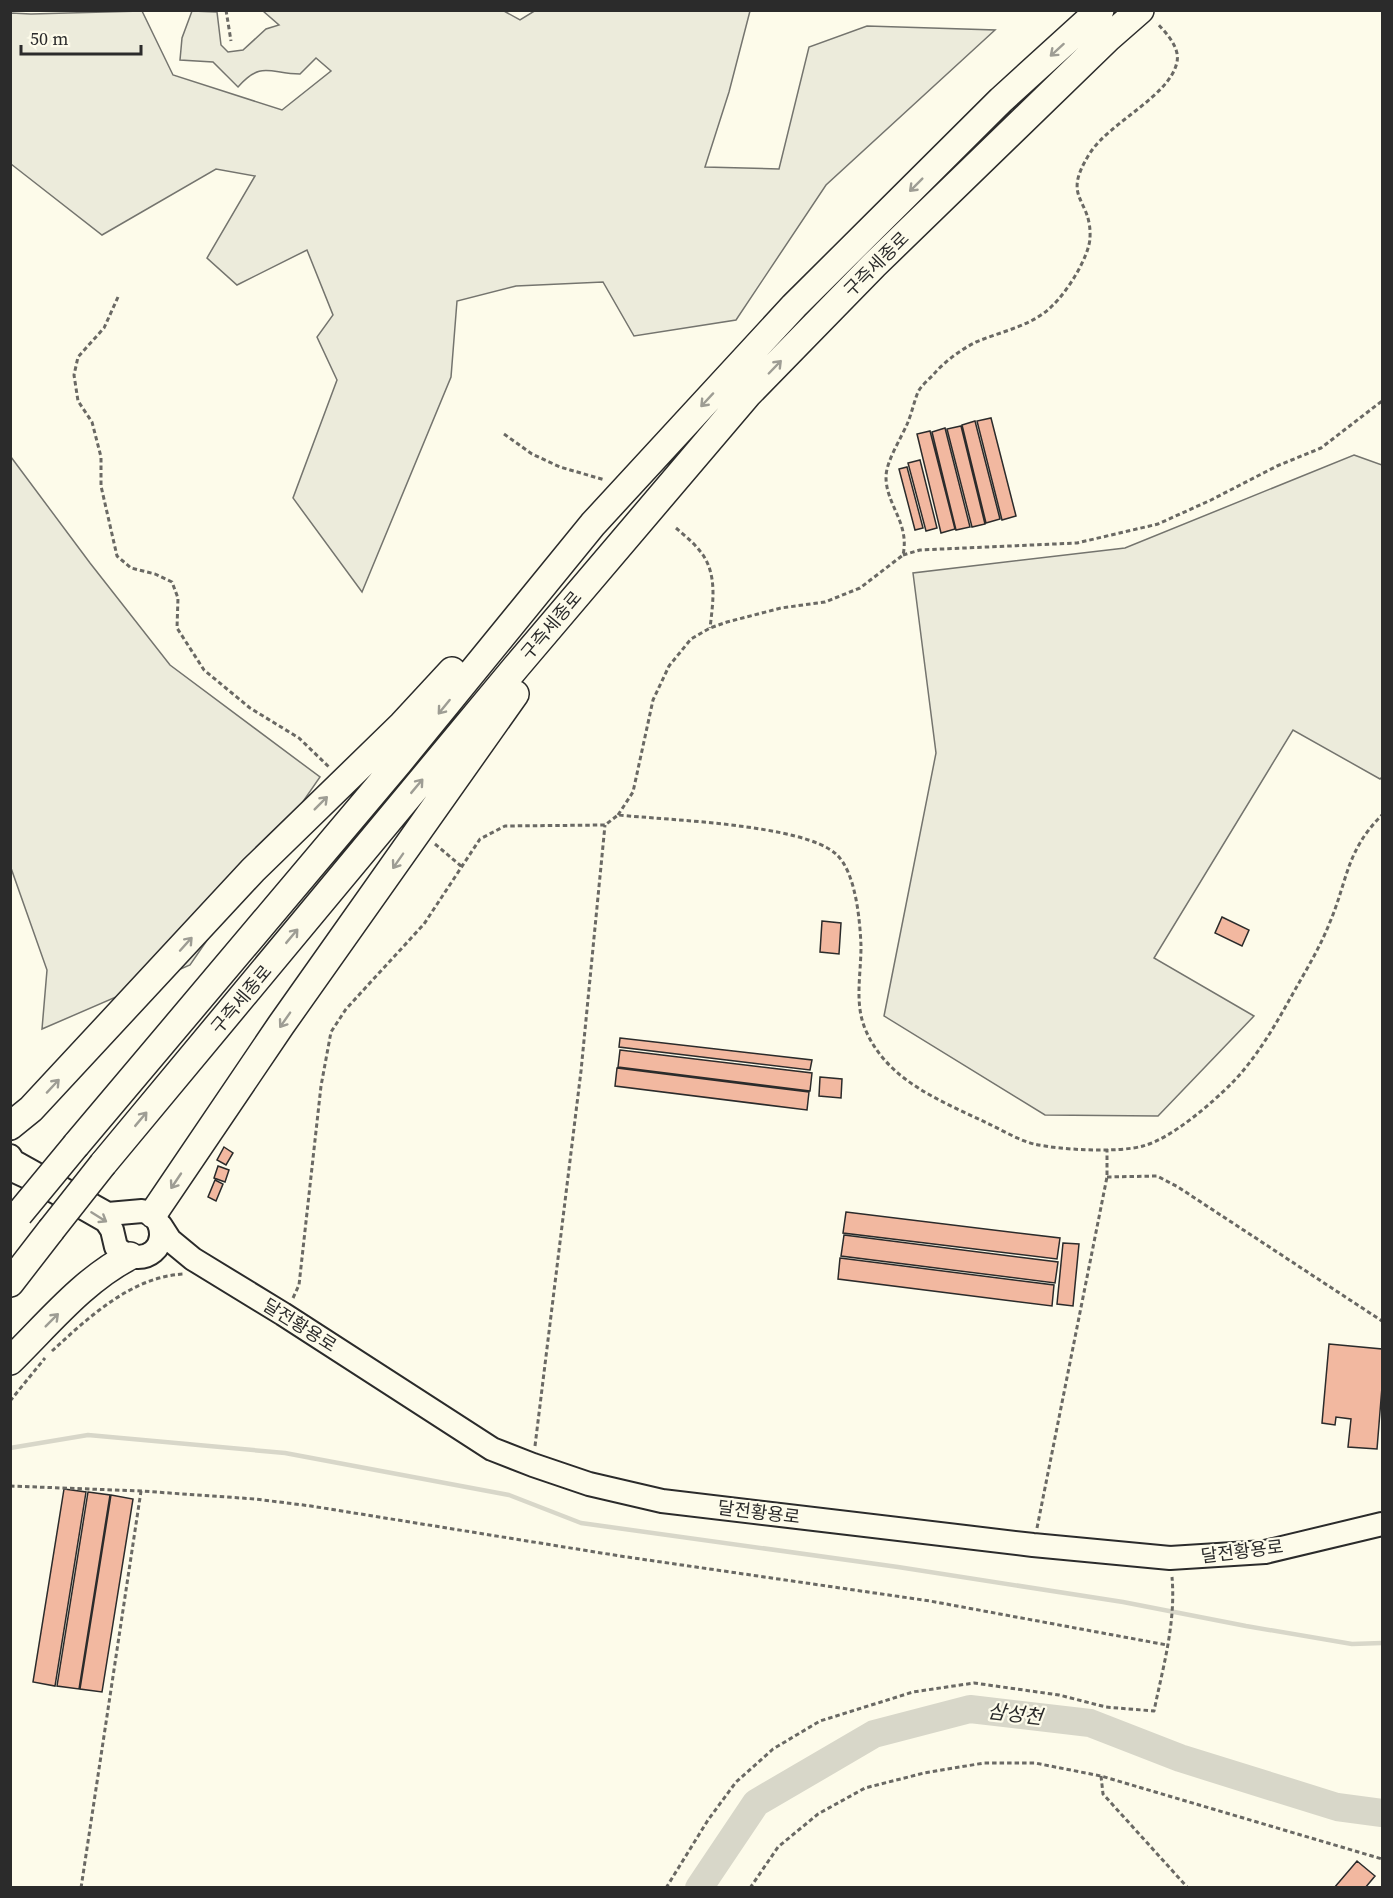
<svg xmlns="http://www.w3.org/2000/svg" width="1393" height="1898" font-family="'Source Serif 4','Noto Sans KR',serif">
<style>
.green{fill:#ecebdb;stroke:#74746e;stroke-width:1.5}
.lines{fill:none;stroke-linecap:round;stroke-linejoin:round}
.stream{stroke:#d8d7c9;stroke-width:4.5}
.river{stroke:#d8d7c9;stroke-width:28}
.building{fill:#f2b8a0;stroke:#2b2b2b;stroke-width:1.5}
.major-casing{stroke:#2b2b2b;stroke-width:26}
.highway-casing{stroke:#2b2b2b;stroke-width:30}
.path{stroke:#6a6964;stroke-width:3;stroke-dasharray:4.5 3;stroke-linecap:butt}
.major{stroke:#fdfbea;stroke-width:22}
.highway{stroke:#fdfbea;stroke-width:27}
.highway-bridge-casing{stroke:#2b2b2b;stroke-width:30;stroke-linecap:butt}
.highway-bridge{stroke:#fdfbea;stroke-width:27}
.oneway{stroke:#9e9d94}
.labels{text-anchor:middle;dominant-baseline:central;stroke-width:4.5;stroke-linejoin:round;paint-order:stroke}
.street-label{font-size:18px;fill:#2b2b2b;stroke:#fdfbea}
.water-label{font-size:20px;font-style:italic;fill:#2b2b2b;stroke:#fdfbea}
</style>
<rect width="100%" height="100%" fill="#fdfbea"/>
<!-- green -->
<path class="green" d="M504,11L520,20L536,10L750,11L729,92L705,167L779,169L809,47L867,26L995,30L826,185L736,320L634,336L603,282L516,286L457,301L451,377L362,592L293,498L337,380L317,337L333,315L307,250L237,285L207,258L255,176L216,169L102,235L11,164V13L31,14L142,11L173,75L282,110L331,71L316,58L300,74C270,74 262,60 238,87L213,62L180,60L182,38L192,11L217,12L221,45L228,52L243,50L266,29L279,25L263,11Z
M1354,455L1382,465V777L1380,779L1293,730L1154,958L1254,1016L1158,1116L1045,1115L884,1016L936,753L913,573L1125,548Z
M11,457L90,563L170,665L320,777L190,965L42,1029L47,970L11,868Z"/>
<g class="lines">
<!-- stream -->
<path class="stream" d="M10,1448L88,1435L285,1453L509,1495L581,1523L898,1567L1123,1602L1246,1626L1352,1644L1382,1643"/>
<!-- river -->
<path class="river" d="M699,1888L756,1803L874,1734L970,1709L1090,1723L1180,1758L1337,1807L1382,1813"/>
</g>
<!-- building -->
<path class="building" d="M991,418L1016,516L1002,520L977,421Z
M975,421L1000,519L986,523L962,425Z
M961,426L985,524L972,527L947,429Z
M945,428L970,527L956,530L932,432Z
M930,431L955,529L941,533L917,434Z
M920,460L937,528L926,531L908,463Z
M907,467L923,528L915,530L899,469Z
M1222,917L1249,930L1242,946L1215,933Z
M822,921L841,923L839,954L820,952Z
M620,1038L812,1060L810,1070L619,1047Z
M620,1050L812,1073L810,1091L618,1067Z
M617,1068L809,1092L807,1110L615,1086Z
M820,1077L842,1079L841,1098L819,1096Z
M224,1147L233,1153L226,1165L217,1160Z
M218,1166L229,1170L225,1182L214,1178Z
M215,1180L223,1184L216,1201L208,1197Z
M846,1212L1060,1238L1057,1259L843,1233Z
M844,1235L1058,1262L1055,1283L841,1256Z
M1063,1243L1079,1244L1073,1306L1057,1304Z
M840,1258L1054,1285L1052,1306L838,1279Z
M1329,1344L1382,1349V1387L1377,1449L1348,1447L1351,1419L1336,1417L1335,1425L1322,1423Z
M64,1489L86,1492L55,1686L33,1682Z
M88,1492L110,1495L79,1689L57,1686Z
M111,1495L133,1499L102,1692L80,1689Z
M1357,1861L1375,1876L1365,1888H1334Z"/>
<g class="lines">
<defs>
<path id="major" d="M10,1156L13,1161L108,1214L142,1211L153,1214C177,1244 142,1273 116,1247L112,1230L106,1221L36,1181L10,1169
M161,1226L170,1240L193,1259L283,1314L492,1449L533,1465L589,1484L662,1501L1033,1545L1170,1558L1265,1552L1382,1524"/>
<path id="highway" d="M10,1126L31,1109L70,1067L253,870L402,725L452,671
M76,1145L399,762L593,524L794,306L1001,100L1100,10
M103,1164L516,667L748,394L874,265L1108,38L1140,10
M153,1214L281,1025L515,694
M10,1283L51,1230
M10,1361C47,1325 83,1280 130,1256"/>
</defs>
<!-- major casing -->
<use href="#major" class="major-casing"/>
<!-- highway casing -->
<use href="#highway" class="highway-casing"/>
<!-- path -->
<path class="path" d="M226,10L231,41
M118,297L104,328L78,357L74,375L78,401L92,422L101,457V486L117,556L131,568L155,574L172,582L178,598L177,628L204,670L250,708L299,738L330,768
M504,434L532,454L560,467L605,480
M676,528C684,535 693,542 700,551C718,573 713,602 710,628
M903,555L920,550L1077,543L1158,524L1211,500L1277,466L1321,448L1382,401
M618,815L633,792L653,700L669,666L691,639L710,628L727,622L781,608L825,602L860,588L903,555C910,523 886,505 886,477C886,461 902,437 908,422C912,412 914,402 918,392C921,386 928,380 933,375C944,362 960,350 976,342C1002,331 1033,326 1053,305C1067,292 1089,257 1090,238C1092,197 1060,200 1090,153C1110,122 1170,96 1177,62C1180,47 1166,33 1157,23
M435,844L461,866
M1107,1177L1157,1176L1178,1187L1382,1321
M293,1298L299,1285L321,1086L331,1032L346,1009L424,924L480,839L505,826L605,825L618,815C666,820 803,824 836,854C856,872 860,921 861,946C861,976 854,1004 866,1031C888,1081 941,1101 987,1123C1002,1130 1018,1140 1034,1144C1061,1150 1117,1153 1143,1146C1172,1138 1211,1104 1232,1083C1259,1055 1277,1022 1296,988C1308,967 1321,945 1330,922C1348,879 1346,851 1382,815
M52,1351C88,1318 131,1277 183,1274
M10,1401L45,1358
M535,1446L581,1071L605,825
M10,1486L141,1491L255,1499L311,1506L620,1556L930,1601L1167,1645
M1037,1528L1107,1177V1149
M1101,1776L1103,1794L1188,1888
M81,1888L141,1491
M666,1888L708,1820L736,1782L773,1749L820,1721L913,1692L974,1683L1059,1695L1106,1707L1154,1711C1163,1667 1176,1623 1172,1577
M750,1888L778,1847L818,1814L865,1788L924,1773L984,1763H1035L1101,1776L1382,1859"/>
<!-- major -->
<use href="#major" class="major"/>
<!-- highway -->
<use href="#highway" class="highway"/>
<defs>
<path id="highway-bridge" d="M19,1214L76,1145
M51,1230L103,1164"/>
</defs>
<!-- highway-bridge casing -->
<use href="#highway-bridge" class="highway-bridge-casing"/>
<!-- highway-bridge -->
<use href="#highway-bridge" class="highway-bridge"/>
</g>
<!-- one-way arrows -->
<defs><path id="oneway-shaft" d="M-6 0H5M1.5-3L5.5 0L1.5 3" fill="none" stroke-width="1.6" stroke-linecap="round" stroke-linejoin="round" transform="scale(1.5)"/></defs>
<g class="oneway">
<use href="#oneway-shaft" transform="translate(1057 50) rotate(138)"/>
<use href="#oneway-shaft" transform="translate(916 185) rotate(135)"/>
<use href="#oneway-shaft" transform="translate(775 367) rotate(-46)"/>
<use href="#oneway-shaft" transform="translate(707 400) rotate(133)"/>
<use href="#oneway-shaft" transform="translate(444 707) rotate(129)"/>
<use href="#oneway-shaft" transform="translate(417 786) rotate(-50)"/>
<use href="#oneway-shaft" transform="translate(321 803) rotate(-45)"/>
<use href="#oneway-shaft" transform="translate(398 861) rotate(125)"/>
<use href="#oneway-shaft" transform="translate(292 936) rotate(-50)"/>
<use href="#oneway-shaft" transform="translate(186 944) rotate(-48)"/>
<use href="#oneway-shaft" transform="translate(285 1020) rotate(125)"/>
<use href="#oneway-shaft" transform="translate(53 1086) rotate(-47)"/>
<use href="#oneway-shaft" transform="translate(141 1119) rotate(-50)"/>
<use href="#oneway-shaft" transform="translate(176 1181) rotate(124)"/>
<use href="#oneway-shaft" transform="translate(99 1217) rotate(32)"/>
<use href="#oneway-shaft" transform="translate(52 1320) rotate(-45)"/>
</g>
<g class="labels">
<!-- street labels -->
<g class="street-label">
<text transform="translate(876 264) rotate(-45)">구즉세종로</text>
<text transform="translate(551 625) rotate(-50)">구즉세종로</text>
<text transform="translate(241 999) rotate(-50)">구즉세종로</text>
<text transform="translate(300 1325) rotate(32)">달전황용로</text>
<text transform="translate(759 1512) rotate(7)">달전황용로</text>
<text transform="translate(1242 1551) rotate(-7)">달전황용로</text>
</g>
<!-- water labels -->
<g class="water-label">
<text transform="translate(1015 1714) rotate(7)">삼성천</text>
</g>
</g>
<!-- border -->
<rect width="1393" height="1898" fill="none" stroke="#2b2b2b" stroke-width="24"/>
<!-- scale -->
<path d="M21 45v9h120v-9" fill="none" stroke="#2b2b2b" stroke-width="3"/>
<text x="30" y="45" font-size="18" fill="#2b2b2b" stroke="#fdfbea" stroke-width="4.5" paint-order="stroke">50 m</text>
</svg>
